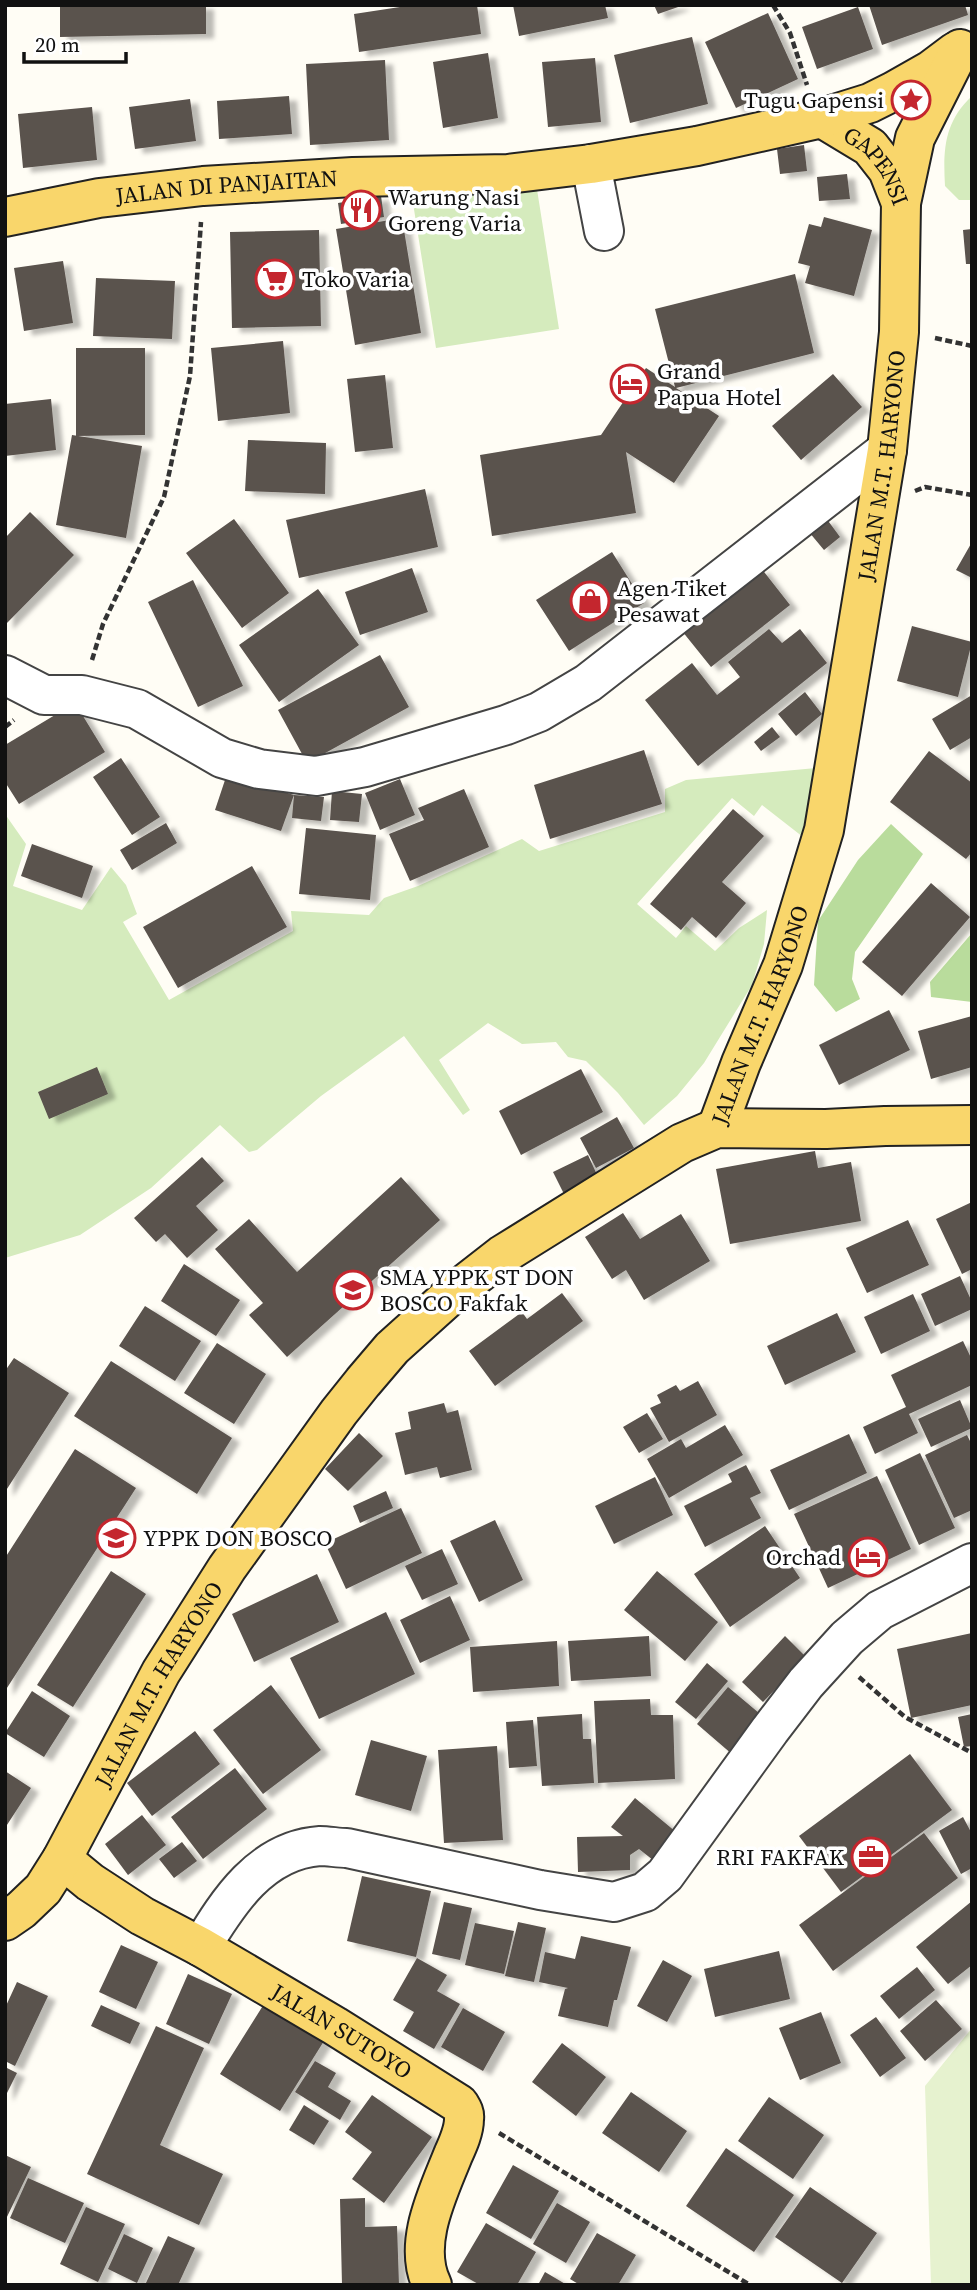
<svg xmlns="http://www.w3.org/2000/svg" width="977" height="2290" font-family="'Source Serif 4',serif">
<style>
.green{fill:#d5ebbd}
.forest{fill:#b9dc9c}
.pitch{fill:#e6f2cf}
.building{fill:#5a524d;filter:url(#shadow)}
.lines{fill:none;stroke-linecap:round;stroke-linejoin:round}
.minor-casing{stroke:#444;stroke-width:42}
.major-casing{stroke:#222;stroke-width:42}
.path{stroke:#333;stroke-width:4.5;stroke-dasharray:7 3.5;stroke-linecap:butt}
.minor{stroke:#fff;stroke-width:38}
.major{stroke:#f9d66b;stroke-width:38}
.labels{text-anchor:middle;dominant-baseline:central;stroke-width:7;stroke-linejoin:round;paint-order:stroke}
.poi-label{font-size:23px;fill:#111;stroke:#fff;text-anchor:start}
.street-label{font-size:23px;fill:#111;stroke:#fff}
</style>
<defs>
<filter id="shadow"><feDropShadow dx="8" dy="4.5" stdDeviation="2" flood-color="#0004"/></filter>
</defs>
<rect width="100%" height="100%" fill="#fffdf5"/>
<!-- green -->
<path class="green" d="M972,96V200H959L945,186C943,150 944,122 972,96Z
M536,183L559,329L436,348L413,203Z
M827,767L803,837L762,805L754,816L732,798L637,904L676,938L686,926L715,951L739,928L767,910L764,944L752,985L704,1063L677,1096L644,1125L618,1093L586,1061L568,1057L556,1042L522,1044L488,1023L439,1060L470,1110L463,1115L404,1036L321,1096L257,1150L249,1152L220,1125L151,1188L80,1235L5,1258V814L26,844L13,886L82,910L111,867L126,885L137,914L123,922L169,1000L293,931L291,911L369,915L384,898L418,886L522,839L539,851L665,812V789L686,780Z"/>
<!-- forest -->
<path class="forest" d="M891,824L923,854L855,952L852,979L860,999L836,1012L814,985L818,921L858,860Z
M972,933V1002L931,997L930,982Z"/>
<!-- pitch -->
<path class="pitch" d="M972,2028V2285H931L925,2086Z"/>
<!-- building -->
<path class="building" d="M60,5H206V34L60,37Z
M413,5H477L481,34L359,52L354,14Z
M513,5H605L608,18L519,36Z
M654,5H681V6L658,14Z
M869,5H965L968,15L882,45Z
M858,7L873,49L817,69L802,27Z
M768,13L798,79L736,108L705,42Z
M692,37L708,104L630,123L614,55Z
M488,53L498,118L443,128L433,62Z
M595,58L601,122L548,127L542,62Z
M385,60L389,140L310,145L306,64Z
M289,96L292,134L219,139L217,101Z
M190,99L196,141L135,149L129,107Z
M92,107L97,160L23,168L18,114Z
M804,145L807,171L780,174L777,149Z
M847,174L850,199L819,201L817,177Z
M381,196L384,217L341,224L338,203Z
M824,217L872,230L854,296L805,283L810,266L798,263L809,224L821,227Z
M402,218L421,333L355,345L336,229Z
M972,229V264H966L963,230Z
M319,230L321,326L232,328L230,232Z
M63,261L73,323L24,331L14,268Z
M795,274L814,353L676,388L719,416L674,483L626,452L636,513L492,536L480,455L601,435L646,368L675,387L655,309Z
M96,278L175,281L172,339L93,336Z
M283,341L290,413L218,421L211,348Z
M76,348H145V435L76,436Z
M833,374L862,407L801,460L772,426Z
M385,375L393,448L355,452L347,379Z
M51,399L56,450L5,456V404Z
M72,435L142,446L126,538L56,525Z
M248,440L326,443L325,494L245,491Z
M425,489L438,547L299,578L286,520Z
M30,512L74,555L5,625V538Z
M826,518L840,537L824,550L809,532Z
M234,519L289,593L242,628L186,553Z
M972,542V578L956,570Z
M612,552L644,603L569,651L536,600Z
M412,568L428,612L360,635L345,592Z
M761,568L790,605L711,667L682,631Z
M193,580L243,686L198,707L148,602Z
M318,589L359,645L279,702L239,645Z
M912,626L972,642L958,697L897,681Z
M769,629L782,643L800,629L827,663L698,766L645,700L692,663L717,695L740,677L728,662Z
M380,655L409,707L307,763L278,710Z
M805,692L822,714L796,736L778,714Z
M972,695V737L950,750L932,719Z
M75,703L105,752L19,804L5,782V745Z
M772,727L780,737L761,751L754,742Z
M644,750L662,804L550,839L534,785Z
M929,751L972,783V852L966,859L890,802Z
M121,758L160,817L132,835L93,777Z
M227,774L294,795L281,831L215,810Z
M400,779L415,815L380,830L365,793Z
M464,789L489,847L410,881L389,834L424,820L418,808Z
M332,791L362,794L359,822L330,820Z
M294,795L324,797L321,821L292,818Z
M733,809L764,836L722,882L746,903L716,938L692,917L681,930L650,904Z
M166,823L177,843L132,870L120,850Z
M306,828L376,835L370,900L299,894Z
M32,844L93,866L82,898L21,876Z
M252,866L287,927L178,988L143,927Z
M931,883L970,917L902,996L862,962Z
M889,1010L910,1050L839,1085L819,1045Z
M972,1016V1067L931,1079L918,1031Z
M97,1067L108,1094L49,1119L38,1092Z
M581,1069L603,1112L521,1155L499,1111Z
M617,1117L634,1148L596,1168L580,1138Z
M815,1151L818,1168L851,1162L861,1221L730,1244L716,1169Z
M588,1155L598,1177L564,1194L553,1172Z
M202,1157L224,1181L196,1206L218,1230L187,1258L165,1234L156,1242L134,1218Z
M401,1177L440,1220L287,1357L249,1315L263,1303L215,1249L249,1219L297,1272Z
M972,1202V1269L962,1274L936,1219Z
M623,1213L640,1239L681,1214L710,1261L644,1300L626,1270L612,1279L585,1237Z
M908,1220L929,1265L867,1293L846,1248Z
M184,1264L240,1300L216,1336L161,1301Z
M960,1276L972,1302V1309L935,1326L921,1294Z
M562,1293L583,1321L495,1386L469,1351L522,1312L527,1319Z
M913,1294L930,1331L881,1354L864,1317Z
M145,1306L201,1341L175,1381L119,1346Z
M837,1313L856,1352L785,1385L767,1346Z
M963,1341L972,1360V1385L909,1414L918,1433L875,1454L863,1427L906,1407L891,1375Z
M217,1343L266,1374L234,1424L184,1393Z
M14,1358L69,1393L5,1492V1371Z
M111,1361L232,1438L197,1494L74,1416Z
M698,1381L717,1415L669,1442L650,1408L661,1403L657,1395L676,1385L680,1391Z
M960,1400L972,1428L931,1447L918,1419Z
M444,1403L447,1413L458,1410L472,1470L440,1478L437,1467L405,1475L395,1433L411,1429L408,1412Z
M647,1413L663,1439L639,1453L623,1427Z
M725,1425L743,1455L669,1498L647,1459L681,1439L686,1448Z
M359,1433L383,1456L348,1491L325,1469Z
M849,1434L867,1473L789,1510L770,1470Z
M967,1435L972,1445V1510L954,1518L925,1455Z
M75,1449L136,1488L5,1691V1558Z
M920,1453L955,1528L919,1545L885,1470Z
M746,1465L761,1493L750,1498L761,1518L705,1547L684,1506L732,1482L728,1474Z
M877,1476L911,1549L828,1588L794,1514Z
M655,1477L673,1515L614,1544L595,1506Z
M386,1491L393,1508L360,1523L353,1506Z
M401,1508L422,1553L346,1589L325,1543Z
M495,1520L523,1580L479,1602L450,1541Z
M765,1526L800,1578L730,1627L694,1574Z
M442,1549L458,1584L422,1600L405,1566Z
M111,1571L146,1594L73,1707L37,1685Z
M657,1571L718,1622L685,1661L624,1610Z
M317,1574L339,1622L254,1662L232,1614Z
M450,1596L470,1640L420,1663L400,1620Z
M386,1612L415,1674L319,1719L290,1658Z
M972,1633V1705L911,1718L897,1649Z
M649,1636L651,1676L571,1681L568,1641Z
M785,1636L806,1657L763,1702L742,1682Z
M557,1641L559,1686L473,1692L470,1647Z
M707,1663L728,1681L696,1719L675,1702Z
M271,1685L321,1750L263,1794L213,1730Z
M728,1687L765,1718L733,1755L697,1724Z
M32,1691L70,1716L44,1757L5,1733Z
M650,1699L651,1715H673L675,1779L598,1783L594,1701Z
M582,1714L583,1739H591L594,1783L542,1786L537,1717Z
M972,1714V1746L964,1747L958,1717Z
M533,1720L537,1766L509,1768L506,1722Z
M195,1731L220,1764L152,1816L127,1783Z
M371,1740L427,1756L411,1811L355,1795Z
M497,1746L503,1840L444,1843L438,1750Z
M910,1754L952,1810L841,1892L799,1836Z
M235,1768L267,1809L203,1859L171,1817Z
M5,1771L31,1788L5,1828Z
M635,1798L676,1832L653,1860L639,1849L630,1855V1870L578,1872L577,1837L623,1836L611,1827Z
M142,1815L166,1845L128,1875L105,1844Z
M963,1817L972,1834V1868L961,1874L939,1831Z
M924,1833L958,1878L833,1971L799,1925Z
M182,1842L197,1861L174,1878L159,1859Z
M362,1876L431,1891L416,1957L347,1941Z
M972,1901V1965L948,1984L916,1947Z
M444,1902L472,1908L460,1960L432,1954Z
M518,1922L546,1928L534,1982L505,1976Z
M475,1923L514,1931L504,1974L465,1965Z
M581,1936L631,1947L617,2000H614L608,2027L558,2016L565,1989L568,1988L539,1982L545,1952L575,1959Z
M121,1945L158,1962L136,2009L99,1992Z
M779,1951L790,1999L715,2017L704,1969Z
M417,1958L447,1975L437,1991L460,2004L434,2049L403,2031L414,2012L393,2000Z
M663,1960L692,1976L667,2022L637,2006Z
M917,1967L935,1990L899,2019L880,1996Z
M188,1974L232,1994L209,2044L166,2024Z
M17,1982L48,1996L15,2066L5,2061V2008Z
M936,2000L962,2029L925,2061L900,2031Z
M264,2004L324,2041L280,2111L220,2074Z
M101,2005L140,2023L130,2044L91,2026Z
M463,2008L505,2032L483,2071L441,2047Z
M821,2012L841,2063L800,2080L779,2028Z
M876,2017L906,2058L880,2077L850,2035Z
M156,2026L204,2048L160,2145L223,2174L199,2225L87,2174Z
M562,2043L606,2077L576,2116L532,2082Z
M315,2061L336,2073L328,2087L351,2101L340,2120L295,2092Z
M5,2067L17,2073L5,2097Z
M631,2092L687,2131L659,2172L602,2133Z
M372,2095L432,2137L384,2203L352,2179L372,2152L345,2132Z
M769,2097L824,2135L793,2179L738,2141Z
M304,2105L329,2121L314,2145L289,2130Z
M726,2148L794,2195L754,2252L686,2206Z
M5,2155L31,2167L5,2221Z
M513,2165L559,2191L531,2239L486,2213Z
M28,2178L84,2203L65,2243L10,2218Z
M810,2187L877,2233L842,2283L775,2237Z
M365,2198V2227L397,2226L399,2285H342L340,2199Z
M557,2203L590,2222L566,2263L533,2244Z
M86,2207L125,2224L98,2282L60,2264Z
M486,2223L536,2252L517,2285H480L457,2272Z
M597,2233L636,2255L618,2285H580L570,2279Z
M124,2234L153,2248L137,2283L108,2269Z
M168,2236L195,2248L178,2285H145Z
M545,2272L567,2285H538Z"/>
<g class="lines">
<defs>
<path id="minor" d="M591,164L604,231
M5,675L44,695H82L137,709L222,758L259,769L316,776L365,767L506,725L539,712L588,683L887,450
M201,1947C228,1902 261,1850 320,1846C329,1846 338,1848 347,1848L540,1890L614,1902L645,1892L665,1875L770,1730L806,1683L847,1638L880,1610L972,1563"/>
<g id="major">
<path id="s1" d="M822,118L870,147L888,170L901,203"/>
<path id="s2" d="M5,217L99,198L203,186L353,177L508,174L591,164L697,146L822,118L870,103L894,91L931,70L955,52"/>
<path id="s3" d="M717,1128L741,1063L783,965L824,830L887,450L899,332L901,203L915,138L960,49"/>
<path id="s4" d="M62,1859L90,1882L142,1916L201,1947L335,2026L459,2104C462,2109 465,2113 464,2119C464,2131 458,2144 453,2155C438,2193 412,2244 432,2285"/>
<path id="s5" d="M5,1921L21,1910L43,1889L62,1859L161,1672L227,1568L339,1412L363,1382L392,1348L452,1294L502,1255L682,1143L717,1128L826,1129L885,1126L972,1125"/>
</g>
</defs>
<!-- minor casing -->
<use href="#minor" class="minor-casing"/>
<!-- major casing -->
<use href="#major" class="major-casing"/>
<!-- path -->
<path class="path" d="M773,5L790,33L807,85
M935,338L972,346
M915,491L925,487L972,495
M92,660L103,624L164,497L190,376L201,222
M5,727L14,720
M859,1677L905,1717L972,1753
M499,2133L750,2285"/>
<!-- minor -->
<use href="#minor" class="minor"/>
<!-- major -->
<use href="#major" class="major"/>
</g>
<!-- icons -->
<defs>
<symbol id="sight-ring" viewBox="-11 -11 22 22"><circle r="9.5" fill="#fff" stroke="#c4262e" stroke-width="1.5"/><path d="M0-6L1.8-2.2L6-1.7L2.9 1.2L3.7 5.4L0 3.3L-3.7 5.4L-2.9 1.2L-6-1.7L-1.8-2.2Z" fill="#c4262e"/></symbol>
<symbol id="restaurant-ring" viewBox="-11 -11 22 22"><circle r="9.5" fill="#fff" stroke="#c4262e" stroke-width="1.5"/><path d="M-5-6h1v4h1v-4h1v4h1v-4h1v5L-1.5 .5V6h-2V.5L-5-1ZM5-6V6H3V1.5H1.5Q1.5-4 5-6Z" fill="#c4262e"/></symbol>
<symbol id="supermarket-ring" viewBox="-11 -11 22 22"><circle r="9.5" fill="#fff" stroke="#c4262e" stroke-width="1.5"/><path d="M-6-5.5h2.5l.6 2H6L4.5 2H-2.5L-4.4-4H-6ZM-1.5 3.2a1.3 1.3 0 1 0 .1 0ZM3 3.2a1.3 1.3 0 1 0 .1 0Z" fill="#c4262e"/></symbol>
<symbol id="hotel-ring" viewBox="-11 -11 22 22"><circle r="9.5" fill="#fff" stroke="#c4262e" stroke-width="1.5"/><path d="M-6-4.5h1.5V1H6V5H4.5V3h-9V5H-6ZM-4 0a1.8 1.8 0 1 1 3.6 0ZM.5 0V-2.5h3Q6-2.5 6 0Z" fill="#c4262e"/></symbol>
<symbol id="shop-ring" viewBox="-11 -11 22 22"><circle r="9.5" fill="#fff" stroke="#c4262e" stroke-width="1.5"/><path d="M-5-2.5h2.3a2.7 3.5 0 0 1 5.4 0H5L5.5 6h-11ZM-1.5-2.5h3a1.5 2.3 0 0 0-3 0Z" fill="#c4262e"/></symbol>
<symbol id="school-ring" viewBox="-11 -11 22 22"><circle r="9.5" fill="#fff" stroke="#c4262e" stroke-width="1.5"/><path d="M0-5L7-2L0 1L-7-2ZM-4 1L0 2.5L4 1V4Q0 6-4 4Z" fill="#c4262e"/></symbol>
<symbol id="office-ring" viewBox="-11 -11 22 22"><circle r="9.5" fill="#fff" stroke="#c4262e" stroke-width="1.5"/><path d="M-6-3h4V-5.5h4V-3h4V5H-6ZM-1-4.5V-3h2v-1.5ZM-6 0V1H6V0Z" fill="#c4262e"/></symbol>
</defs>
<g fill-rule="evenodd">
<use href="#sight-ring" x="889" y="78" width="44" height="44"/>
<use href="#restaurant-ring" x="339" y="188" width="44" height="44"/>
<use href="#supermarket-ring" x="253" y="257" width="44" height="44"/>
<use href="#hotel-ring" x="608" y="362" width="44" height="44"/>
<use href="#shop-ring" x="568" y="579" width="44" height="44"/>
<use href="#school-ring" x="331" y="1268" width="44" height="44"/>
<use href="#school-ring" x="94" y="1516" width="44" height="44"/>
<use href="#hotel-ring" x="846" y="1535" width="44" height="44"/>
<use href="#office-ring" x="849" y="1835" width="44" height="44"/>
</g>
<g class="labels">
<!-- poi labels -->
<g class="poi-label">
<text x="884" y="100" text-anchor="end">Tugu Gapensi</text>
<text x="388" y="197">Warung Nasi<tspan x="388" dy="26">Goreng Varia</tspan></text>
<text x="302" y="279">Toko Varia</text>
<text x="657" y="371">Grand<tspan x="657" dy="26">Papua Hotel</tspan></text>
<text x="617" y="588">Agen Tiket<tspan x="617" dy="26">Pesawat</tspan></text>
<text x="380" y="1277">SMA YPPK ST DON<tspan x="380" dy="26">BOSCO Fakfak</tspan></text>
<text x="143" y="1538">YPPK DON BOSCO</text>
<text x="841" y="1557" text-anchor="end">Orchad</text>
<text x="844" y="1857" text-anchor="end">RRI FAKFAK</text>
</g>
<!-- street labels -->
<g class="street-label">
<text stroke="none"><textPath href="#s1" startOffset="75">GAPENSI</textPath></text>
<text stroke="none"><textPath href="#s2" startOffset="224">JALAN DI PANJAITAN</textPath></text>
<text stroke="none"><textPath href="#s3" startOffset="686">JALAN M.T. HARYONO</textPath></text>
<text stroke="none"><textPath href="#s3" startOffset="121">JALAN M.T. HARYONO</textPath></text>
<text stroke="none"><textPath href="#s5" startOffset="285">JALAN M.T. HARYONO</textPath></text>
<text stroke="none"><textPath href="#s4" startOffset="329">JALAN SUTOYO</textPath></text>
</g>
</g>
<!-- border -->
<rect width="977" height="2290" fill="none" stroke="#111111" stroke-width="14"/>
<!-- scale -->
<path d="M24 52v10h102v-10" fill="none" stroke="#111111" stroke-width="3.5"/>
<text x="35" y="52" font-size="21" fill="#111111" stroke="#ffffff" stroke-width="5" paint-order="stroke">20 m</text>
</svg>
